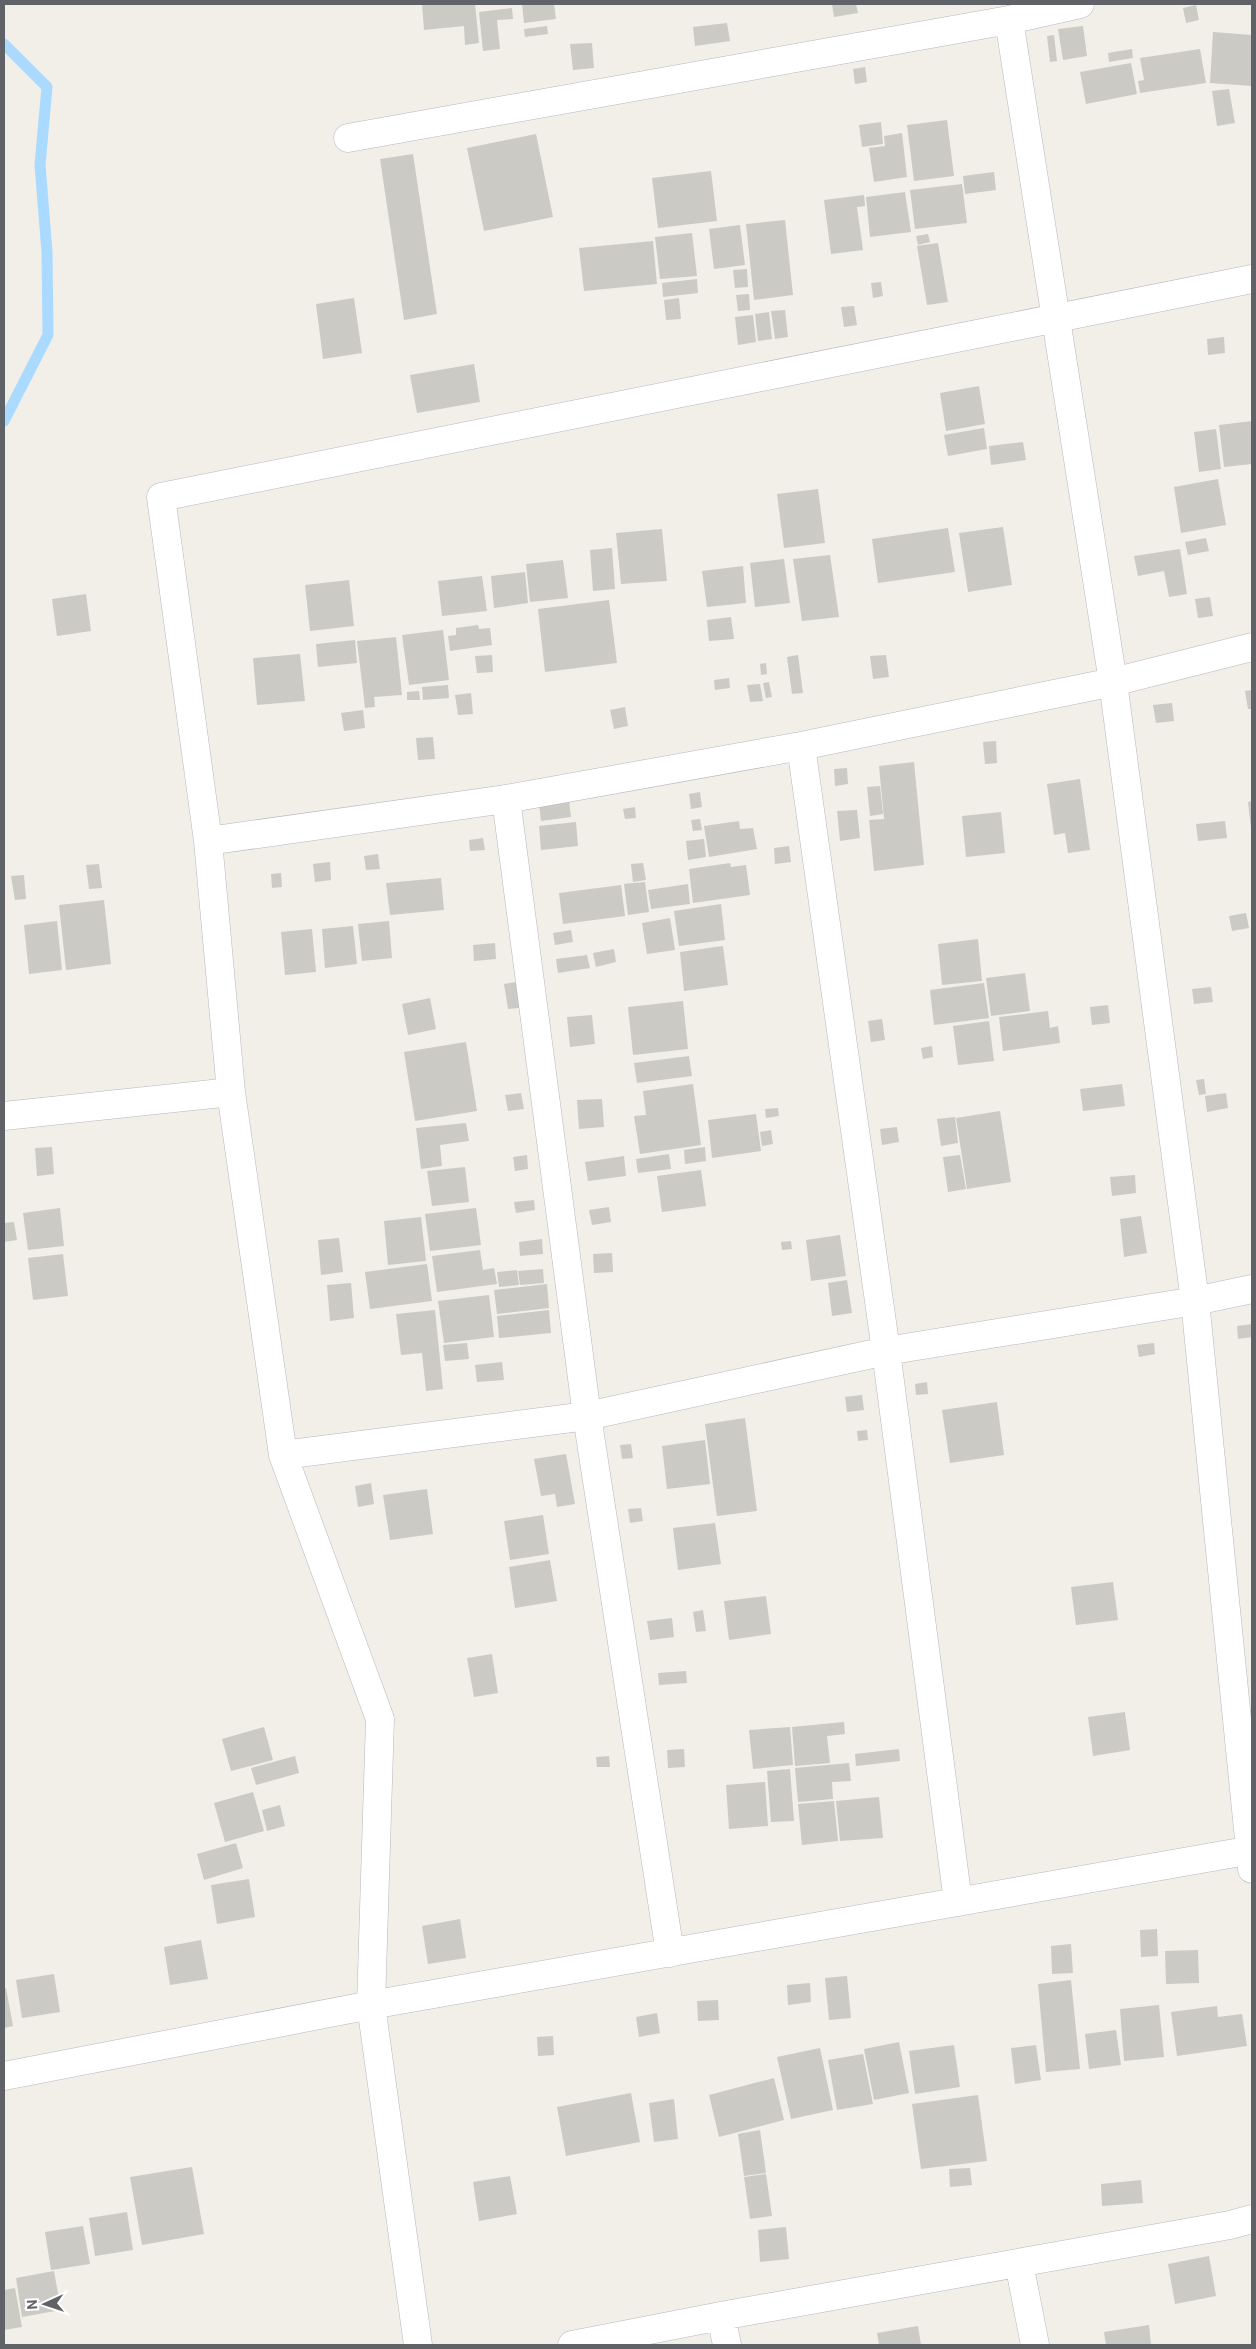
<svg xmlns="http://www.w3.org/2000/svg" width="1256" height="2349" font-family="Roboto,sans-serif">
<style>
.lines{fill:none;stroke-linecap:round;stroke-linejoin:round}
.stream{stroke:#aadaff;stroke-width:11}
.building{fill:#cccac5}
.minor-casing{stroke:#b5b8bc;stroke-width:29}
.minor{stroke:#fff;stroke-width:28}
</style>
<rect width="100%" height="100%" fill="#f1efe8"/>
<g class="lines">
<!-- stream -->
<path class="stream" d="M4,44L47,87L40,165L47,252L48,335L4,421"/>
</g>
<!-- building -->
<path class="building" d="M422,4H475L479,43L465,45L464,26L424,30Z
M522,4H554L556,19L524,23Z
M832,4H856L858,13L834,17Z
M1196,5L1199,20L1186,23L1183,8Z
M512,8L513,19L497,20L500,49L483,51L479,12Z
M727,23L730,41L695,46L693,27Z
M547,26L548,34L525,37L524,29Z
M1083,26L1087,56L1063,60L1058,29Z
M1213,32L1252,35V86L1210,83Z
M1054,35L1057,61L1050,62L1047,36Z
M592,43L594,68L573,70L570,44Z
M1132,49L1133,58L1109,62L1108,53Z
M1200,49L1206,83L1140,93L1138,81L1144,80L1140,58Z
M1131,63L1137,94L1086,104L1080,72Z
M865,67L867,82L855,84L853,69Z
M1229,89L1235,123L1217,126L1212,91Z
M947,120L954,176L914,181L907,125Z
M881,122L883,144L862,147L859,125Z
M902,133L907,177L874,182L869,148L885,146L884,136Z
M536,134L553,217L484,231L467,148Z
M413,154L437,314L404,320L380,159Z
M711,171L717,221L658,228L652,178Z
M994,172L996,190L965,194L963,176Z
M962,184L967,223L915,229L910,190Z
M905,192L911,232L870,237L866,197Z
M864,195L865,206L857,207L863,250L831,254L824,200Z
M785,220L793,295L754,300L746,224Z
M740,225L745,265L714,269L709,229Z
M692,233L697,276L660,279L655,237Z
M928,234L930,242L918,245L916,236Z
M653,241L657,284L584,291L579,248Z
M938,243L948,302L927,305L917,246Z
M747,269L748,287L735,288L733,270Z
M697,279L698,293L663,297L662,283Z
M881,282L883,296L873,298L871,283Z
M749,294L750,310L738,311L736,295Z
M354,298L362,353L323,359L316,304Z
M679,298L681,319L666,320L664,300Z
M854,306L857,325L844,327L841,307Z
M785,310L788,337L775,339L771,311Z
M769,312L772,339L758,341L755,314Z
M753,315L756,342L738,345L735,317Z
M1224,337L1225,353L1208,355L1207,339Z
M474,364L480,402L417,413L410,375Z
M979,386L985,424L946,431L940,393Z
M1252,421V464L1224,467L1219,425Z
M984,428L987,449L948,456L944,435Z
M1216,429L1221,469L1199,472L1194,432Z
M1023,442L1026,460L991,465L989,446Z
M1218,479L1226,525L1181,533L1174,487Z
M818,489L825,543L784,548L777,494Z
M1003,527L1012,585L968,592L959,533Z
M948,528L955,572L878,583L872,539Z
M662,529L667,581L621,584L616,533Z
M1206,538L1209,551L1188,555L1185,542Z
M612,548L615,589L593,591L590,550Z
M1180,549L1187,594L1169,597L1164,571L1138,576L1134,556Z
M830,555L839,617L802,621L793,559Z
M784,559L790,603L755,607L750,563Z
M563,560L568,598L530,602L526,564Z
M743,566L746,603L707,607L702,571Z
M525,572L528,603L494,608L491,576Z
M482,576L487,611L442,616L438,581Z
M349,580L354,626L310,631L305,585Z
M86,594L91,631L57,636L52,599Z
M1210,597L1213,616L1198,618L1195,599Z
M609,600L617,663L545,672L538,609Z
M731,617L734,639L709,641L707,620Z
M478,625L479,629L490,628L492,645L450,651L448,636L456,635V628Z
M443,630L449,680L409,685L402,635Z
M396,637L402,695L374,697L375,707L365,708L357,641Z
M355,640L357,663L318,667L316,644Z
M300,654L305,701L257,705L253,658Z
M492,655L493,672L477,673L475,656Z
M798,655L803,693L792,694L787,657Z
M886,655L889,677L873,679L870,656Z
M766,663L767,674L761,675L760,664Z
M729,678L730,688L715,690L714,680Z
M769,682L772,697L766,698L763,683Z
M760,684L763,701L750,702L747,685Z
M448,685L449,698L423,700L422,687Z
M1252,690V709H1248L1245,691Z
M419,691L420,700H407V692Z
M471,693L473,714L458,715L455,695Z
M1172,703L1174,721L1156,723L1153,705Z
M625,707L628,726L614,729L610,710Z
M363,710L365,728L344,731L341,713Z
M433,737L435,759L418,760L416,738Z
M996,741L997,763L985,764L983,742Z
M914,762L924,865L874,871L869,820L884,819L885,829L879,766Z
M847,768L848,784L835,786L834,769Z
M1080,779L1090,850L1068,853L1065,833L1054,835L1047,784Z
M880,786L883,814L870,816L867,787Z
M700,792L702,807L691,809L689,794Z
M569,800L571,817L541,821L539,804Z
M1252,801V828H1251L1248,802Z
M635,807L636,818L625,819L623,809Z
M857,810L860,838L840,841L837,811Z
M1001,812L1005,853L966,857L962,816Z
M700,819L702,830L693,831L691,820Z
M739,821L740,829L753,828L757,849L709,857L704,826Z
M1225,821L1227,838L1198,841L1196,824Z
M576,822L578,846L541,850L539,826Z
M483,838L485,850L470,851L469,840Z
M704,839L706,857L688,860L686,841Z
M789,846L791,862L775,864L774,848Z
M378,854L380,869L366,870L364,856Z
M330,862L331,880L315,882L313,864Z
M643,863L646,880L633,882L631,864Z
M730,863L731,867L746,865L750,895L693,903L689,869Z
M99,864L102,888L89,889L86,865Z
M281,873L282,887L272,888L271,874Z
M24,875L26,899L15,900L11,876Z
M441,878L444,910L390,915L386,883Z
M645,882L649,912L628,915L624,884Z
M688,884L690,904L651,909L648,890Z
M621,885L625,916L563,924L559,893Z
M104,900L111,964L66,970L59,905Z
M721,904L725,940L679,946L674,911Z
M1246,913L1249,928L1232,931L1229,916Z
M670,918L675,950L647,954L642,923Z
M57,921L62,970L29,974L24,925Z
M389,921L392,958L362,961L358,924Z
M353,926L357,964L325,968L322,929Z
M312,929L316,972L285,975L281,932Z
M571,930L573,942L555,945L553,933Z
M978,939L982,981L942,985L938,944Z
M495,943L496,959L474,961L473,945Z
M723,946L728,985L684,991L680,952Z
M614,949L616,962L596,967L593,953Z
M587,955L590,968L558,973L556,959Z
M1025,973L1030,1011L991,1016L986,978Z
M523,981L528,1007L508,1009L504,984Z
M984,983L989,1018L934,1025L930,990Z
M1211,987L1213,1002L1194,1004L1192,989Z
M430,998L436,1029L408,1035L402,1004Z
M683,1001L688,1049L633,1055L628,1007Z
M1108,1005L1110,1023L1092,1025L1090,1007Z
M1048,1011L1050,1028L1058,1026L1060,1043L1003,1051L999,1017Z
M592,1015L595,1044L570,1047L567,1017Z
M882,1019L885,1040L871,1042L868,1021Z
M989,1021L994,1061L958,1065L953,1026Z
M466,1042L477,1111L415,1121L404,1052Z
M932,1046L933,1057L923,1059L921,1048Z
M689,1056L692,1076L637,1083L634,1063Z
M1204,1079L1206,1094L1199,1095L1196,1080Z
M693,1084L701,1145L640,1154L634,1116L646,1115L643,1091Z
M1122,1084L1125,1106L1083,1111L1080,1089Z
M521,1093L524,1109L508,1111L505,1095Z
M1226,1093L1228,1108L1207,1112L1205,1096Z
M602,1099L604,1127L579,1129L577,1100Z
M778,1108L779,1116L766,1118L765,1109Z
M1000,1111L1011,1182L967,1189L956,1118Z
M756,1114L761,1151L712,1158L708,1120Z
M955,1117L958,1143L941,1146L937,1119Z
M466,1123L469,1141L440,1145L442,1166L421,1169L416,1128Z
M897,1127L899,1142L882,1145L880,1129Z
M771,1130L773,1144L762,1146L760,1132Z
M52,1147L54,1174L37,1176L35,1148Z
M705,1147L706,1161L685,1164L684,1150Z
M669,1154L671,1169L638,1173L636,1159Z
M527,1155L528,1169L515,1171L513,1157Z
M960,1155L966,1189L948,1192L943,1157Z
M624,1156L626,1176L588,1181L585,1162Z
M465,1167L469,1202L432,1206L427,1171Z
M701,1170L706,1206L662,1212L657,1176Z
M1135,1175L1136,1193L1112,1196L1110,1177Z
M534,1200L535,1210L516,1213L514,1202Z
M609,1207L611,1222L592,1225L589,1210Z
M60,1208L64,1246L28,1250L23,1213Z
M476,1208L481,1245L430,1251L425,1214Z
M1141,1216L1147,1253L1124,1257L1120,1219Z
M421,1217L426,1261L388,1265L384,1221Z
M14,1222L17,1240L4,1242V1223Z
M840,1235L846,1276L811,1281L806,1240Z
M339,1238L343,1272L321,1275L318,1240Z
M542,1239L543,1254L520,1256L519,1242Z
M791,1241L792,1249L782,1250L781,1242Z
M480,1250L483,1270L494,1268L497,1284L437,1292L432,1256Z
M612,1253L613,1272L594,1273L593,1254Z
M63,1254L68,1296L33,1300L28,1258Z
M427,1264L432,1301L370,1309L365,1272Z
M543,1269L544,1283L520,1285L518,1271Z
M517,1270L519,1285L499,1287L497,1272Z
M847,1280L852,1313L832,1316L828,1283Z
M351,1283L354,1318L330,1321L327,1285Z
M547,1284L549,1308L497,1314L494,1290Z
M489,1295L494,1337L444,1343L438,1301Z
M435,1310L443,1389L426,1391L422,1353L401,1355L396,1314Z
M549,1310L551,1333L499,1338L497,1316Z
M1252,1324V1337L1238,1339L1237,1326Z
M467,1343L469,1359L445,1361L443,1345Z
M1154,1343L1155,1354L1139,1357L1137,1345Z
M502,1362L504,1380L477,1382L475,1365Z
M927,1382L928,1394L916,1395L915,1384Z
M862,1395L864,1410L847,1412L845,1397Z
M997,1402L1004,1455L950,1463L942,1410Z
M745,1418L757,1511L717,1516L705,1424Z
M867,1430L868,1440L858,1441L857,1431Z
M705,1440L710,1484L667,1489L662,1446Z
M631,1444L633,1458L622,1459L620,1445Z
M566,1454L575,1504L557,1507L555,1494L541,1496L534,1459Z
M371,1483L374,1504L358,1507L355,1486Z
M427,1489L433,1534L390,1540L383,1495Z
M641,1508L643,1521L630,1523L628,1509Z
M543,1515L549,1554L510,1560L504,1521Z
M715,1523L721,1564L678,1570L673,1528Z
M550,1560L557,1601L515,1608L509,1567Z
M1113,1582L1118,1620L1076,1625L1071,1587Z
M766,1596L771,1634L729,1640L724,1601Z
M703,1610L706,1631L696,1632L693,1612Z
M672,1618L674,1637L650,1640L647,1621Z
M492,1654L498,1693L474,1697L467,1658Z
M686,1671L687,1683L659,1685L658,1673Z
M1125,1712L1130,1750L1093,1756L1088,1717Z
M844,1722L845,1734L827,1736L830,1763L795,1766L792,1727Z
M264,1727L273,1760L231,1771L222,1739Z
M790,1727L793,1765L753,1769L749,1730Z
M684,1749L685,1767L668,1768L667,1750Z
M899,1749L900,1761L856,1766L855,1754Z
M295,1756L299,1773L256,1785L251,1768Z
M609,1756L610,1767H597L596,1757Z
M849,1763L851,1781L832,1782L833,1799L798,1802L795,1768Z
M790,1769L794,1821L771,1822L767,1771Z
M765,1782L768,1826L729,1829L726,1785Z
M253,1792L264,1831L225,1842L214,1803Z
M879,1797L883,1838L840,1841L836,1801Z
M834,1801L838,1841L802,1845L798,1804Z
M280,1805L285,1826L267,1831L262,1810Z
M236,1843L243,1868L204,1880L197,1854Z
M249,1879L255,1917L217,1924L211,1885Z
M460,1919L466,1958L428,1964L422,1926Z
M1157,1929L1158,1956L1141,1957L1140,1930Z
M201,1940L208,1979L170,1985L164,1947Z
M1071,1944L1073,1973L1052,1974L1051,1946Z
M1198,1950L1199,1983L1166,1984L1165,1951Z
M54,1974L60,2012L22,2018L16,1980Z
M847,1976L851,2018L829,2020L825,1978Z
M1071,1980L1080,2069L1046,2072L1038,1984Z
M810,1983L811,2002L788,2005L787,1985Z
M4,1988H6L13,2026L4,2028Z
M718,2000L719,2020L698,2021L697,2001Z
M1159,2005L1164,2057L1124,2061L1120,2009Z
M1217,2006L1218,2017L1242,2014L1247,2046L1177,2056L1171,2012Z
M657,2013L660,2033L639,2037L636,2017Z
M1116,2030L1121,2065L1089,2069L1085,2034Z
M553,2036L554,2055L538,2056L537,2037Z
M899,2042L909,2093L874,2100L864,2049Z
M954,2045L960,2087L915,2094L909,2051Z
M1036,2045L1041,2080L1015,2084L1011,2048Z
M820,2048L833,2110L791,2119L777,2057Z
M863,2054L873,2104L837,2110L828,2060Z
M774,2078L784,2120L719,2137L709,2095Z
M631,2093L640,2142L566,2156L557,2107Z
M978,2095L987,2161L921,2169L912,2104Z
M674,2099L678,2139L654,2142L649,2103Z
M760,2130L766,2173L744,2176L738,2134Z
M192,2167L204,2234L142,2245L130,2177Z
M970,2168L972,2185L950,2187L949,2169Z
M766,2174L772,2216L750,2219L744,2177Z
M510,2176L517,2214L479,2221L473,2182Z
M1141,2180L1143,2203L1102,2206L1101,2184Z
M127,2212L133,2250L95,2256L89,2218Z
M83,2226L90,2264L51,2270L45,2232Z
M786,2227L789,2259L760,2262L758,2230Z
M1209,2256L1216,2296L1175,2304L1168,2264Z
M54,2271L61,2310L22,2317L16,2278Z
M15,2288L22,2327L4,2330V2290Z
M1149,2325L1151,2345H1106L1104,2332Z
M918,2326L921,2345H879L877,2333Z"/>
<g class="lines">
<defs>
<path id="minor" d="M1009,20L1113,682L1195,1301L1252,1869
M348,138L1009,20L1080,4
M801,746L886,1351L958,1902
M506,799L587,1416L670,1953
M208,841L506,799L801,746L1113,682L1252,647
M4,1116L231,1092
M283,1455L587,1416L886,1351L1195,1301L1252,1289
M4,2076L371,2005L1252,1850
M1019,2263L1035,2345
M721,2316L727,2345
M418,2345L371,2005L380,1719L283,1455L231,1092L208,841L161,497L1252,279
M572,2345L721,2316L1230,2225L1252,2219"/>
</defs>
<!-- minor casing -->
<use href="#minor" class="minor-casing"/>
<!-- minor -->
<use href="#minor" class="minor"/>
</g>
<!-- border -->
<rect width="1256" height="2349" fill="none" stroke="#5f6368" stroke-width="10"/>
<!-- north arrow -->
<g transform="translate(45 2304) rotate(267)" stroke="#ffffff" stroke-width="4" paint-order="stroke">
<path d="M0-4L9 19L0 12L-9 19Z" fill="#5f6368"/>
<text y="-8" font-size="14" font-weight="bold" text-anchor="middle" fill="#5f6368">N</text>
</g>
</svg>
